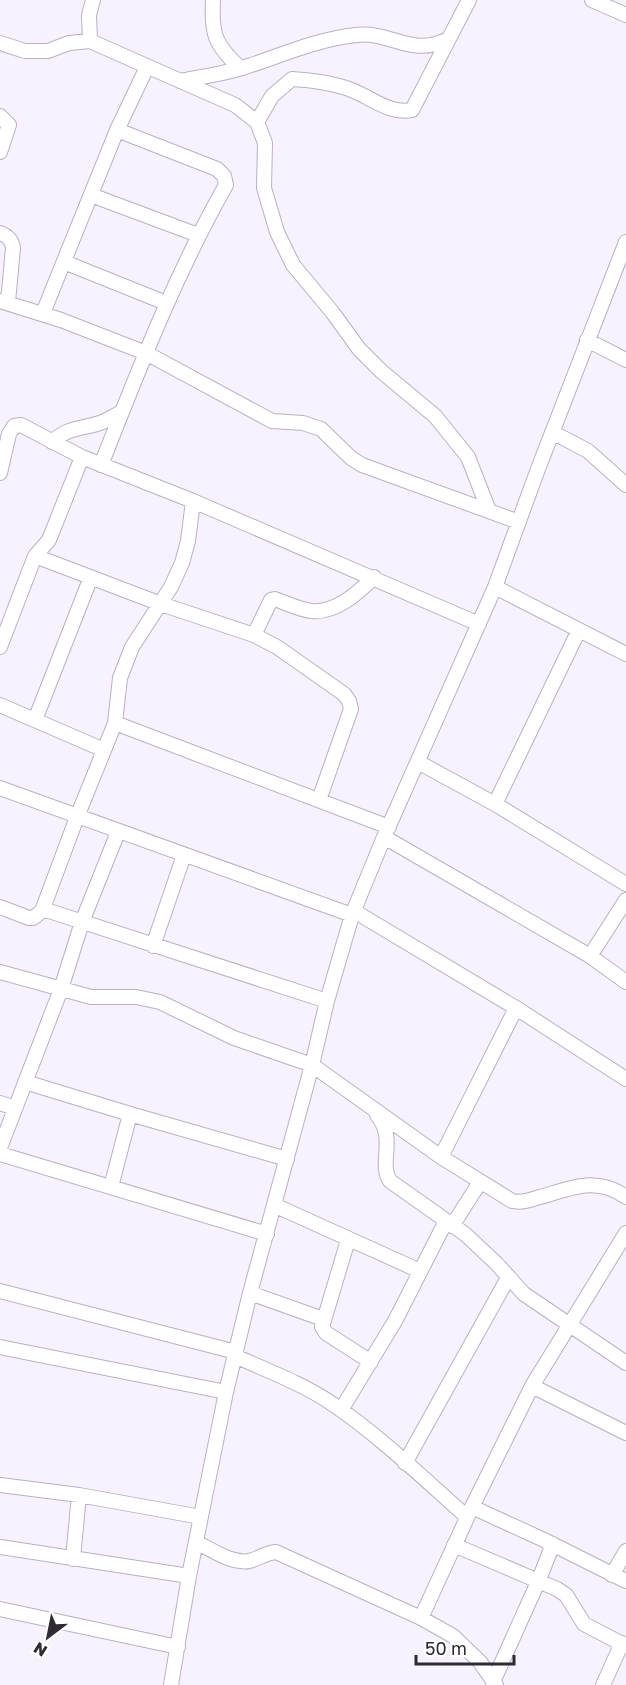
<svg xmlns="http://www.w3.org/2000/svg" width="626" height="1685" font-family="'Golos Text',sans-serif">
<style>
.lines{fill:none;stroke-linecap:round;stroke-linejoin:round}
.street-casing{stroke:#b9b1c2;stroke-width:16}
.street{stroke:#fff;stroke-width:14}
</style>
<rect width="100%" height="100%" fill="#f7f2fd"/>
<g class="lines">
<defs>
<path id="street" d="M213,0C211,34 215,45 240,68
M592,0L626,15
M90,41L89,15L93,0
M0,43L25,51H48L69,43L90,41L235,105L257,122L265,143L264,188L277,232L293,265L333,313L359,349L381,371L435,416L468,457L489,511
M180,81C200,77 222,74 242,68C280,56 317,39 356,35C393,31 410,58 449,39
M0,116L9,125L0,152
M257,122L272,96L292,79C309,80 326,82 343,87C367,93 386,115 412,110L469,0
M91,195L198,235
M0,233C8,236 12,240 13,248L8,302
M64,262L166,303
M0,301L61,320L146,353L272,421L303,423L321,429L351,458L362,465L519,522
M43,313L117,130L147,67
M587,340L626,360
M552,432L588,451L626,485
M52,442C68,427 81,429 100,423C108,420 115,415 122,412
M101,465C139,369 175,275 226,185L224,176L217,169L117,130
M0,473L9,434L14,426L21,425L82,457L193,501L479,624
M35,556L161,604L254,635L277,647L344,694L349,701L351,709L319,800
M495,587L626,654
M254,635L271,600L275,599C286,603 300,610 312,611C336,613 358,593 374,577
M0,647L35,556L49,540L82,457
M0,705L104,750
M35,720L91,577
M115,723L389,827
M418,762L495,804L626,884
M0,788L352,915
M495,804L579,630
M384,837L590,956L626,982
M0,907L29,918H33L42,911L77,817L115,723L120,678L132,647L171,587L182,563L188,541L193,501
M42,911H49L327,1001
M354,911L516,1008L626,1079
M153,946L184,855
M590,956L626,900
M0,972L91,997H136L160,1002L234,1038L312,1065L441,1157L512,1201C522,1203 530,1200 540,1197C572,1188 596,1176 626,1197
M25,1082L130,1114L287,1159
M0,1103L15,1108
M377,1115C397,1139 378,1163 390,1181L465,1234L496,1263L524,1294L626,1363
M0,1148L61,989L82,922L118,832
M0,1154L267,1234
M441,1157L516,1008
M111,1187L130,1114
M274,1205L420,1271
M452,1226L480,1182
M348,1240L322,1327L326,1333L371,1362
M0,1291L236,1352
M250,1293L323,1319
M0,1347L226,1392
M235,1356C268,1371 304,1384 334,1405C381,1437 424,1479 467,1517
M532,1386L626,1433
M341,1410L395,1321L446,1221
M405,1463L508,1278
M0,1485L79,1495L201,1517
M472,1507L544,1540L626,1581
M196,1542C210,1549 232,1564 249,1561C258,1559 265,1553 276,1552L421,1618L453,1636L480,1662L496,1685
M454,1545L557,1589L566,1595L584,1624L626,1646
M0,1547L189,1576
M73,1559L79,1495
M612,1575L626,1551
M0,1609L178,1647
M421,1618L472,1507L532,1386L626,1233
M493,1682L538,1582L553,1544
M171,1685L189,1576L226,1392L250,1293L312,1065L327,1001L352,915L384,837L495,587L538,469L626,242
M603,1685L622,1643"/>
</defs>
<!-- street casing -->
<use href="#street" class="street-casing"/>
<!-- street -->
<use href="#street" class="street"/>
</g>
<!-- north arrow -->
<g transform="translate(48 1637) rotate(212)" stroke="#ffffff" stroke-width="4.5" paint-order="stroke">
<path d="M0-4.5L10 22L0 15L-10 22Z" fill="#2e2b32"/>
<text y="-9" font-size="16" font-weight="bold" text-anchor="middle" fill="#2e2b32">N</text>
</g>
<!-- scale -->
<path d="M416 1655v9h98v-9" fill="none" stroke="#2e2b32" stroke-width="3"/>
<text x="425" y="1655" font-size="18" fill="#2e2b32" stroke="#ffffff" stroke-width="4.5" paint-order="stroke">50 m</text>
</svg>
